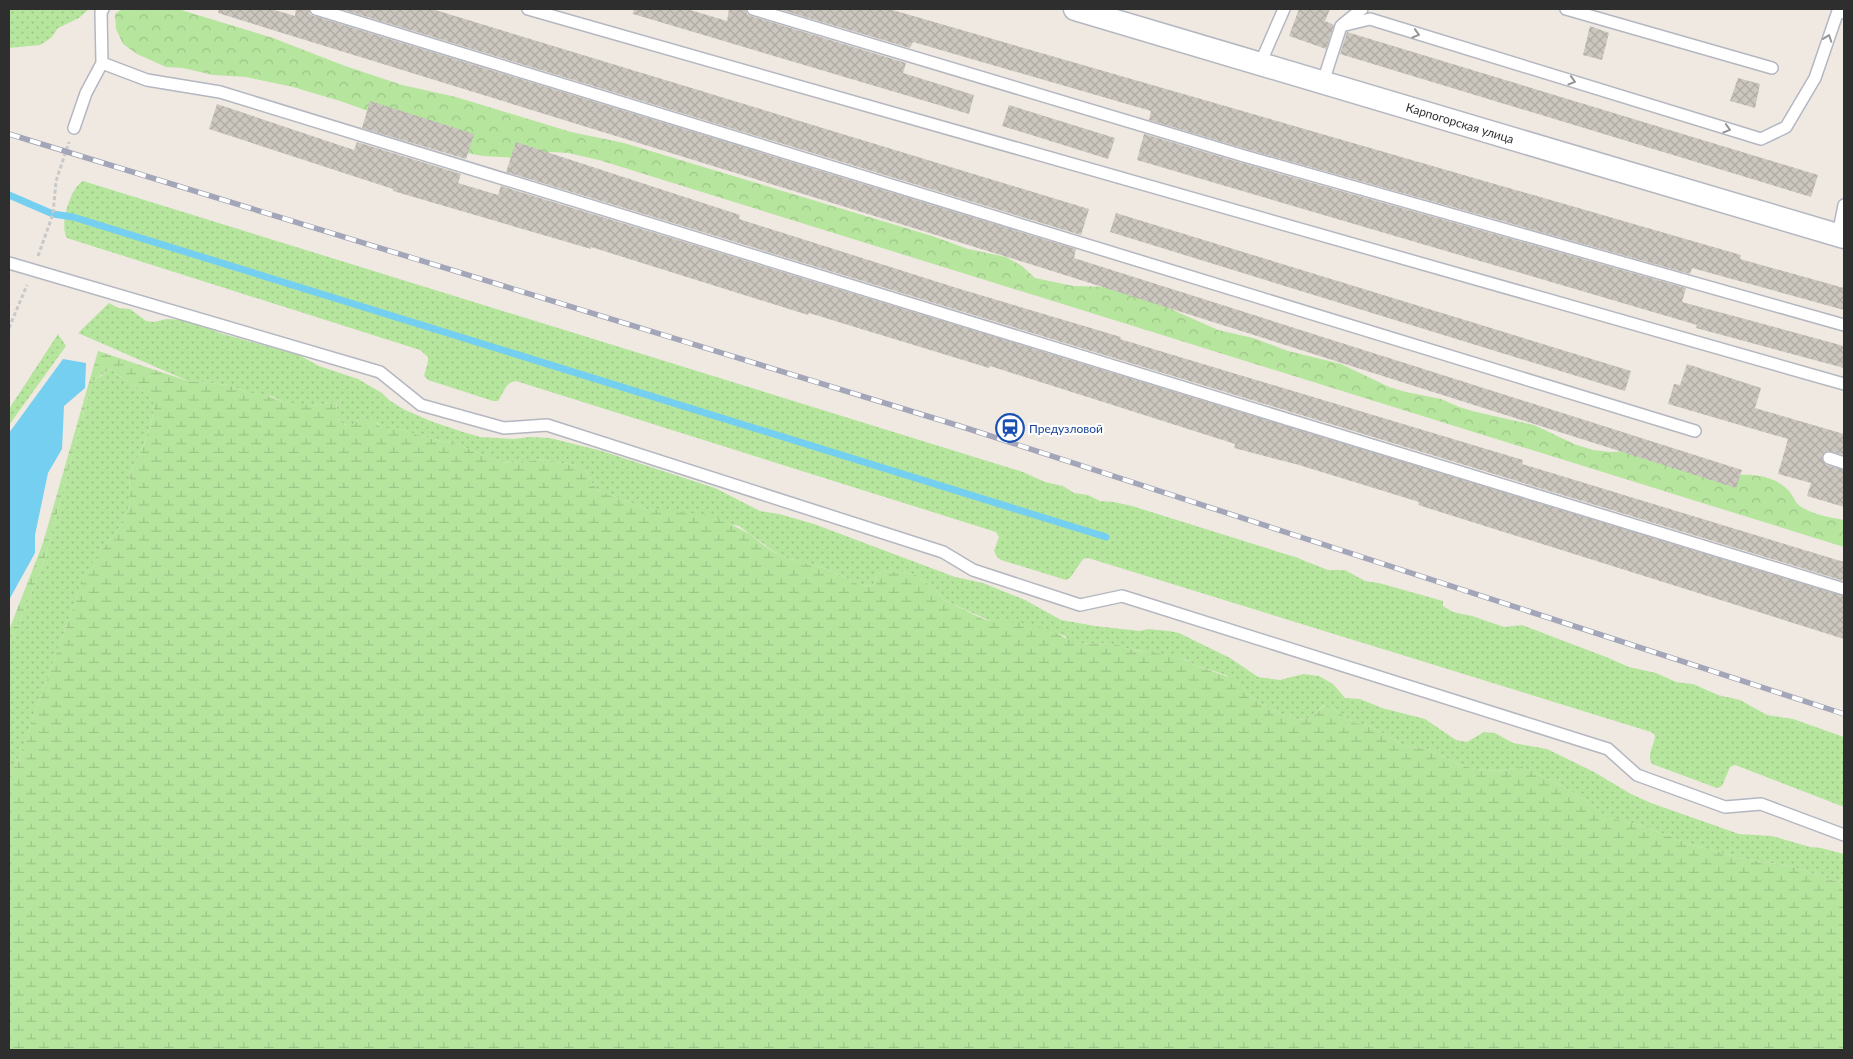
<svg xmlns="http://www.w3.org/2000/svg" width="1853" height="1059" font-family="Lato,sans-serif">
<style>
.grass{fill:url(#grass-dots)}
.forest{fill:url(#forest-crowns)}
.wetland{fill:url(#wetland-marsh)}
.water{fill:#75cff0}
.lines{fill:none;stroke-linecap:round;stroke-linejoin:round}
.stream{stroke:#75cff0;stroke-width:7}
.building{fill:url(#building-cross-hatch)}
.service-casing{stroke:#b4b7c1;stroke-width:14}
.minor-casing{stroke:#b4b7c1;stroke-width:25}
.path{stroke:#c9c9c9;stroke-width:3;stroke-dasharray:4 2.5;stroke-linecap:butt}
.service{stroke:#fff;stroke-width:11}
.minor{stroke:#fff;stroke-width:22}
.rail-casing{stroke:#a3a6b8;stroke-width:5.5}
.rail{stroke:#fff;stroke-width:4;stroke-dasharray:11;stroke-linecap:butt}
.oneway{stroke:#969696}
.labels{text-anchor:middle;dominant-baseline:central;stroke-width:4.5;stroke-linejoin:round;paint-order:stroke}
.street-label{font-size:12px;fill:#2e2e2e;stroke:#fff}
.transit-label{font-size:12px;fill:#164399;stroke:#fff;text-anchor:start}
</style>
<defs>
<pattern id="grass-dots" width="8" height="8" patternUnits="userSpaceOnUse" patternTransform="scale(1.25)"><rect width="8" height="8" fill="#b6e59e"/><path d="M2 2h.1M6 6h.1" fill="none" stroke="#9dc588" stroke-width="1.8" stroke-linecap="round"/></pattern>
<pattern id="forest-crowns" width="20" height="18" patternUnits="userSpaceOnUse" patternTransform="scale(1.25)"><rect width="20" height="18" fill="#b6e59e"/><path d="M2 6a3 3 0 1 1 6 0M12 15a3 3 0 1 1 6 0" fill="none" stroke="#9dc588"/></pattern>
<pattern id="wetland-marsh" width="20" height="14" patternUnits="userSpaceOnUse" patternTransform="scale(1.25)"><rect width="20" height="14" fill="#b6e59e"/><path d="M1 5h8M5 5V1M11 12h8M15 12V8" fill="none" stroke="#9dc588"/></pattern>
<pattern id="building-cross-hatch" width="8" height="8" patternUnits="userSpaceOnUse" patternTransform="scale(1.25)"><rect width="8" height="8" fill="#cbc7bf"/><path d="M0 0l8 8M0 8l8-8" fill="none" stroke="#afaba4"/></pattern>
</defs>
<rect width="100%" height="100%" fill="#efe9e1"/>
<!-- grass -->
<path class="grass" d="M9,9H89L79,18L58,28L51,38L40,45L9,48Z
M83,181L1023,472L1045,482L1063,486L1074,493L1088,495L1100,501L1114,502L1132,506L1295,557L1328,570H1345L1365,581L1379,583L1443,601V606L1453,612L1472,616L1504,627L1522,625L1606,657L1629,667L1656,673L1676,682L1693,684L1718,695L1740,700L1767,715L1793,719L1844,737V807L1735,765L1730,767L1722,786L1717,788L1652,764C1646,754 1655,745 1655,735L1651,732L1088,558L1083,559L1070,578L1066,580L1001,560L997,557L994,551L999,537L996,532L516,381C505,382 504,393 498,401H493L428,380L424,376L428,362V357L420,350L67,238C59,226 70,188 83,181Z
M109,303L118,308L130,309L146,321L154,322L167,319L185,320L223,334L299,355L319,366L358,379L382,393L389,400L403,409L433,422L463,432L480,437L514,439L530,437L550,438L602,451L715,488L760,511L779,514L814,524L955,577L983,583L1025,600L1061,620L1095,626L1140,631L1148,629L1169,631L1179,633L1230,658L1258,677L1280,680L1303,674L1319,676L1333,684L1345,698L1360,699L1382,708L1425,719L1456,740L1467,742L1484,732L1495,733L1513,743L1547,749L1594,772L1631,794L1651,803L1739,834L1772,836L1810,847L1821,848L1844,854V884L1791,866L1749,860L1689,844L1640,825L1606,817L1590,803L1562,786L1522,767L1496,771L1475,769L1461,765L1425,748L1410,747L1403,745L1368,725L1354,723L1331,707L1324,705L1312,717L1300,720L1288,717L1259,703L1246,693L1243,687L1226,675L1197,666L1184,659L1125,648L1118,645L1097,643L1077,644L1070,642L1065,636L1024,624L990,621L944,600L935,589L916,575L909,573L888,571L881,572L876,575L874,586L860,585L827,569L780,556L739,526L647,509L598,490L593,485L587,472L574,465L540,459L521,463L500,462L459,445L425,437L396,428H382L377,423L358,420L353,425C335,426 338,415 336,402L312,406H306L284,402L271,396L249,393L229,385L188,381L78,333Z
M58,334L66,346L9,425V409Z
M111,369C126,383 141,386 154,403C153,422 147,437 139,455C136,461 131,469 130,476C128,489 132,507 125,518C110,546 81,568 76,600L32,720L25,744L9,778V647L44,562L92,382Z"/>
<!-- forest -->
<path class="forest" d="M122,9H178L273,38L345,66L402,85L456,97L571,132L624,143L932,236L968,249L1006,257L1022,266L1035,278L1073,286L1111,287L1146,298L1218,330L1253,338L1288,351L1341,364L1389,387L1406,392L1441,399L1459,407L1476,412L1534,425L1574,444L1593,450L1611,452L1630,451L1737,475C1754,474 1775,476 1788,490C1793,494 1794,502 1800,506C1813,515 1829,517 1844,520V547L599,160L568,153L551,152L519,158L483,156L467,153L388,118L340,101L293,87L246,77L213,75L183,68L166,67L137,54L123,44L116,29L115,14Z"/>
<!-- wetland -->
<path class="wetland" d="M98,351L188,381L229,385L249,393L263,394L284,402L312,406L336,402C338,415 335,426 353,425C363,414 372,418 382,428H396L425,437L459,445L500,462L521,463L540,459L574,465L587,472L593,485L598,490L647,509L712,515L750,534L762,544L780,556L827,569L860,585L874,586L876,575L881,572L888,571L909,573L916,575L935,589L944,600L983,619L990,621L1018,622L1050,630L1077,644L1097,643L1119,645L1125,648L1139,651L1177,656L1197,666L1232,678L1243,687L1246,693L1259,703L1288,717L1300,720L1312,717L1325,705L1331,707L1354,723L1368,725L1403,745L1410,747L1425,748L1461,765L1475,769L1496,771L1522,767L1562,786L1590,803L1606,817L1640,825L1689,844L1749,860L1791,866L1844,884V1050H9V778L25,744L32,720L76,600C82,564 109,548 125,518C132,507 128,489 130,476C131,469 136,461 139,455C147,438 153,422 154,403C141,386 126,383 111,369L101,375L92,382L44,562L9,647V630L43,543Z"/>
<!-- water -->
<path class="water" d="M63,359L86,363L85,388L64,406L62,449L48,473L35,535V553L9,600V433Z"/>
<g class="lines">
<!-- stream -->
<path class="stream" d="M9,195L53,214L73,217L1106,537"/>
</g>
<!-- building -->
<path class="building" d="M219,9H271L295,16L296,9H309L310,14L314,16L1076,249L1074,258L1742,470L1736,488L1033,265L218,13Z
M341,9H432L1089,209L1081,235Z
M634,9H687L727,21L729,9H746L747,14L751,16L906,63L903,73L974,95L969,114L633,14Z
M778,9H889L1741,255L1740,259L1844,288V310L1692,268L1690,274L1246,149L1149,120L1151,111L913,42L910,48Z
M1299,9H1330L1325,21L1334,25L1326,49L1289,36Z
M1590,26L1609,33L1602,60L1583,55Z
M1347,32L1818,175L1811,197L1340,54Z
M1738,78L1760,84L1755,108L1730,101Z
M370,101L474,134L466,159L362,128Z
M217,104L354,150L357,142L461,174L458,183L498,195L501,186L1844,596V639L1418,505L1419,502L1299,465L1234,448L1235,444L990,366L989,368L809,313L808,315L591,247V249L393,191V189L209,129Z
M1009,105L1115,138L1108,159L1002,126Z
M1144,134L1242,163L1686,288L1682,302L1844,346V368L1696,328L1697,325L1137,160Z
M516,142L740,215L739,219L960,289L1121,337L1120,339L1523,460L1522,464L1844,562V581L506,172Z
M1116,213L1631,371L1625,391L1110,232Z
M1687,364L1761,388L1755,408L1844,434V455L1828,451L1824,453L1822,459L1826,465L1844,470V507L1807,496L1811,483L1778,474L1788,439L1668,404L1674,384L1680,385Z"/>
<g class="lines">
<defs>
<path id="service" d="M316,9L1695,431
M528,9L1844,384
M753,9L1244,156L1844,325
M1566,9L1772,68
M1343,24L1362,9
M102,63L147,80L220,92L1316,428L1844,589
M1260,64L1284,9
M1323,82L1341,26L1370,19L1761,139L1786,127L1815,78L1838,11L1844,13
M74,128L86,93L102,63L101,12L103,9
M1838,235L1844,205
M9,263L380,372L421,405L504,428L547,425L943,552L973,570L1080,605L1122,596L1608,749L1637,775L1725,807L1761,804L1844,835
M1829,458L1844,463"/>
<path id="minor" d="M1075,9L1844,237"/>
</defs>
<!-- service casing -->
<use href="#service" class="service-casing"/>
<!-- minor casing -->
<use href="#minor" class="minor-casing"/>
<!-- path -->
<path class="path" d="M38,256L53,214L56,181L69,142
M9,328L27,285"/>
<!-- service -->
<use href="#service" class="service"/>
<!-- minor -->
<use href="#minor" class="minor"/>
<defs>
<path id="rail" d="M9,134L966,428L1844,714"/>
</defs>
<!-- rail casing -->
<use href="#rail" class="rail-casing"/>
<!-- rail -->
<use href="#rail" class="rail"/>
</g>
<!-- one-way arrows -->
<defs><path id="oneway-chevron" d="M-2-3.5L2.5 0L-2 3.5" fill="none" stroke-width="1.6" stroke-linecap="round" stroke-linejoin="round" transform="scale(1.25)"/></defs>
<g class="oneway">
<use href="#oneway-chevron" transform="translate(1416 34) rotate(17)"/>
<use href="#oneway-chevron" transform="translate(1828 38) rotate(-71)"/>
<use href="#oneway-chevron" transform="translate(1572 81) rotate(17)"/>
<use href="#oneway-chevron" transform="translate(1727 129) rotate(17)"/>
</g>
<!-- icons -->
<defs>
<symbol id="station-ring" viewBox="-11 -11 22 22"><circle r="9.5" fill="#fff" stroke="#1a4fb4" stroke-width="1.5"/><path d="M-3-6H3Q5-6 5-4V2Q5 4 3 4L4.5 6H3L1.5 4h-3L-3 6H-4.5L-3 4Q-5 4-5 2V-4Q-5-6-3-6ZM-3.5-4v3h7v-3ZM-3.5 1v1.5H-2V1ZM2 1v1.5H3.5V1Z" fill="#1a4fb4"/></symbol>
</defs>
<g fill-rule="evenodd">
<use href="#station-ring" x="994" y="412" width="32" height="32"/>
</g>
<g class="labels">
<!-- street labels -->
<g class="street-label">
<text transform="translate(1460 123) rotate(17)">Карпогорская улица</text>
</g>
<!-- transit labels -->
<g class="transit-label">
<text x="1029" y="428">Предузловой</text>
</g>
</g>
<!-- border -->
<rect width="1853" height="1059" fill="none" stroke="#2e2e2e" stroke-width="20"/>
</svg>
